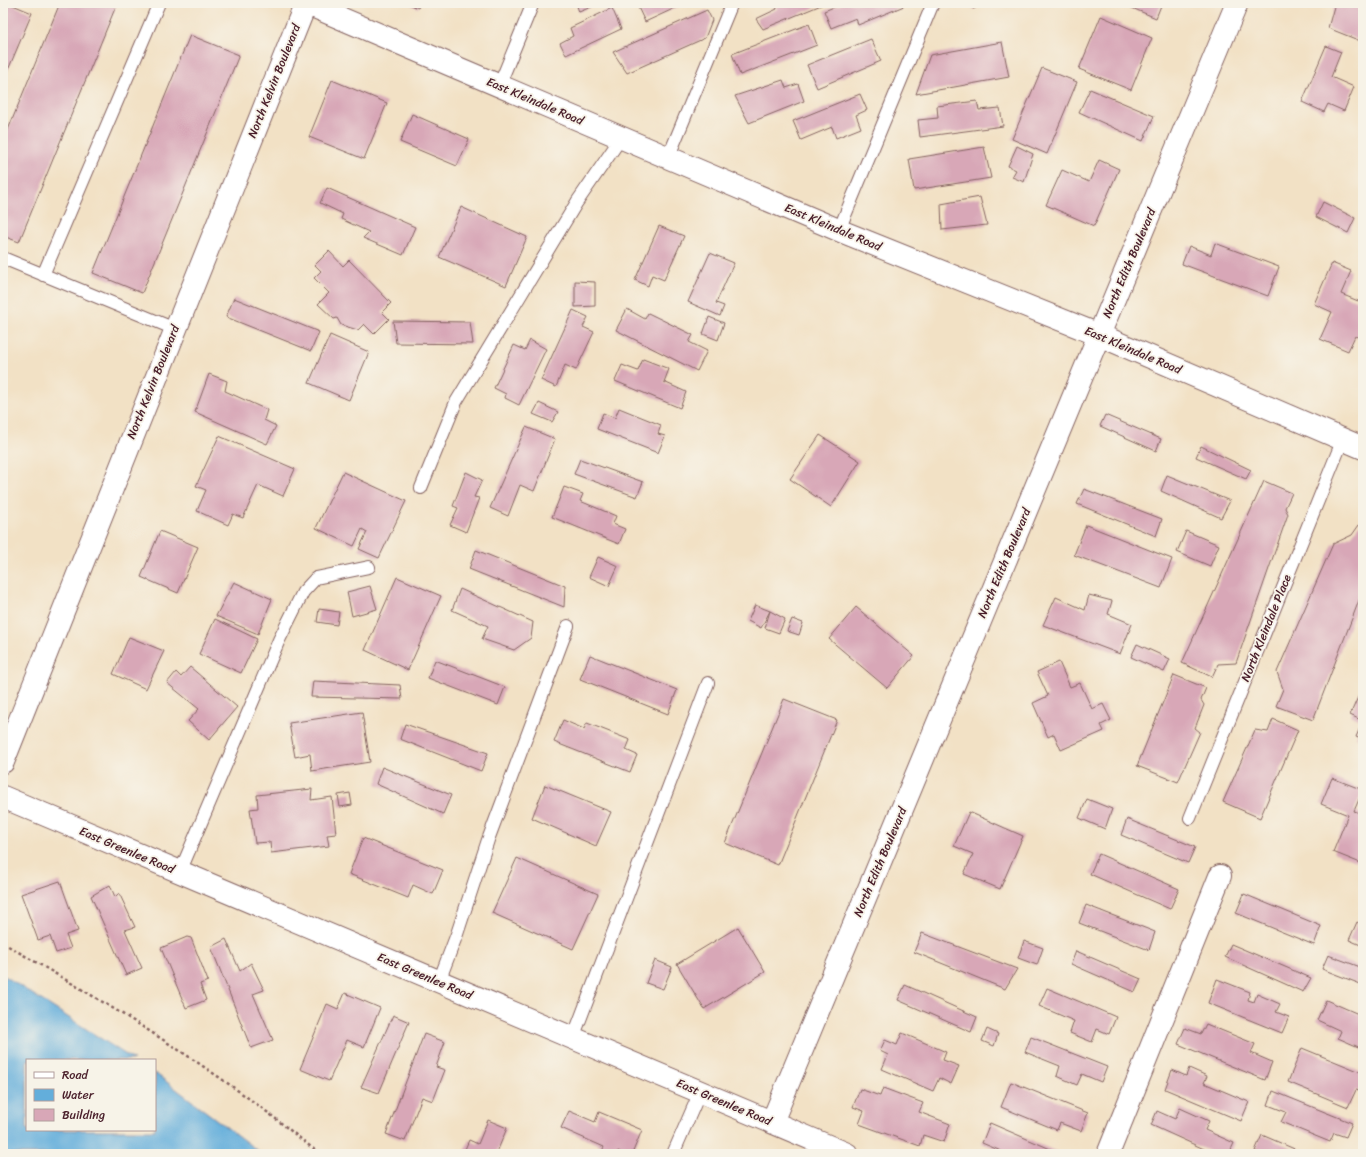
<svg xmlns="http://www.w3.org/2000/svg" width="1366" height="1157" font-family="Sriracha,sans-serif">
<style>
.water{fill:#63aedb;stroke:#566683}
.building{fill:#d8a7b7}
.lines{fill:none;stroke-linecap:round;stroke-linejoin:round}
.lane-casing{stroke:#856361;stroke-width:14}
.street-casing{stroke:#856361;stroke-width:24}
.path{stroke:#856361;stroke-width:2.5;stroke-dasharray:3 3;stroke-linecap:butt}
.lane{stroke:#fff;stroke-width:12}
.street{stroke:#fff;stroke-width:22}
.labels{text-anchor:middle;dominant-baseline:central;stroke-width:3.5;stroke-linejoin:round;paint-order:stroke}
.street-label{font-size:12px;fill:#4a1f2b;stroke:#f7f3e8}
</style>
<rect width="100%" height="100%" fill="#f7f3e8"/>
<filter id="ink" filterUnits="userSpaceOnUse"><feTurbulence type="fractalNoise" baseFrequency=".025" numOctaves="2"/><feDisplacementMap in="SourceGraphic" scale="8" xChannelSelector="R" yChannelSelector="G"/><feConvolveMatrix kernelMatrix="1 2 1 2 8 2 1 2 1" color-interpolation-filters="sRGB"/></filter>
<filter id="wash" filterUnits="userSpaceOnUse"><feTurbulence type="fractalNoise" baseFrequency=".012" numOctaves="4" result="noise"/><feDisplacementMap in="SourceGraphic" scale="16" xChannelSelector="R" yChannelSelector="G"/><feGaussianBlur stdDeviation="0.9" result="paint"/><feColorMatrix in="noise" values="0 0 0 0 0 0 0 0 0 0 0 0 0 0 0 0 0 1.4 0 .05"/><feComposite in="paint" operator="in"/></filter>
<g filter="url(#wash)">
<rect width="100%" height="100%" fill="#f2e1c5"/>
<!-- water -->
<path class="water" d="M3,975L134,1060H27V1130H155V1073L262,1154H3Z"/>
<g id="blocks">
<!-- building -->
<path class="building" d="M3,3H8L32,13L3,82Z
M60,3H109L116,6L19,242L3,236V142Z
M407,3H420L418,8Z
M576,3H601L579,12Z
M636,3H686L645,22Z
M775,3H826L763,29L756,19L777,9Z
M844,3H903L904,6L858,25L856,18L831,28L824,11Z
M971,3H987L973,9Z
M1120,3H1162L1156,18Z
M1335,3H1363V42L1328,28Z
M612,8L621,29L566,55L560,43L573,36L570,28Z
M707,10L712,20L705,38L627,73L613,52Z
M1101,16L1152,38L1131,90L1079,69Z
M809,24L817,45L740,75L732,54Z
M190,35L239,55L142,293L93,273Z
M871,39L881,61L817,88L807,65Z
M1002,42L1009,77L916,94L930,55Z
M1326,46L1341,52L1331,77L1354,87L1344,111L1328,104L1324,112L1302,102Z
M1042,68L1077,82L1047,154L1012,139Z
M332,80L387,103L364,159L309,137Z
M783,80L786,88L798,84L804,101L749,123L735,96Z
M1090,89L1154,116L1143,141L1079,112Z
M860,94L867,110L856,115L861,128L836,138L832,127L801,140L793,121Z
M977,101L979,110L1000,108L1003,126L920,137L918,120L938,118L937,106Z
M412,114L469,139L457,166L400,142Z
M1017,146L1033,154L1024,182L1012,177L1016,170L1008,166Z
M984,147L991,178L914,190L909,159Z
M1099,160L1119,169L1094,226L1046,205L1062,170L1089,182Z
M327,188L415,227L403,255L363,238L369,232L341,219L343,214L320,203Z
M980,197L987,225L942,230L941,204Z
M1323,202L1355,218L1348,233L1316,217Z
M461,207L527,237L506,286L439,257Z
M659,226L684,236L664,280L652,275L648,286L635,280Z
M1215,243L1279,267L1268,296L1182,264L1189,246L1211,255Z
M329,251L343,266L349,260L391,303L382,312L389,319L374,334L364,324L358,330L341,325L337,318L334,319L318,304L329,293L314,278L321,271L315,265Z
M710,253L734,263L716,303L724,306L720,316L688,302Z
M1332,263L1351,271L1341,294L1363,303V339L1355,336L1348,351L1320,339L1332,312L1314,304Z
M575,281L595,282V306L575,307Z
M234,298L319,332L311,351L226,317Z
M627,309L645,319L648,313L693,335L689,342L707,351L697,371L616,330Z
M573,310L588,317L583,327L594,332L576,370L565,365L556,387L541,380Z
M709,317L724,323L718,340L703,334Z
M393,321L470,322L473,344L396,343Z
M330,335L369,352L349,400L309,383Z
M530,340L546,349L519,405L505,398L506,394L494,388L514,345L525,350Z
M643,359L669,369L664,382L686,392L680,408L615,381L622,365L638,371Z
M209,374L227,381L225,391L267,410L264,420L276,426L267,444L195,412Z
M539,403L558,412L552,422L533,414Z
M619,408L661,425L658,434L665,436L658,453L597,429L603,413L615,418Z
M1105,415L1161,439L1156,451L1100,426Z
M526,427L555,439L534,491L520,485L508,516L490,508Z
M820,435L860,461L831,507L790,479Z
M219,436L295,469L283,496L258,485L243,518L233,514L228,525L197,511L206,490L196,486Z
M1201,446L1251,470L1246,479L1196,457Z
M580,459L643,482L637,497L574,474Z
M343,472L406,501L379,558L359,549L367,532L362,529L354,546L316,528Z
M466,472L482,480L474,497L479,498L466,532L450,525L458,508L453,506Z
M1167,475L1230,501L1221,518L1161,491Z
M1264,481L1292,493L1285,508L1288,514L1236,663L1218,664L1212,677L1182,663Z
M564,487L583,494L580,501L616,516L613,524L625,529L619,544L552,517Z
M1084,489L1162,519L1156,536L1077,504Z
M1086,525L1172,559L1161,588L1074,555Z
M1359,525L1363,527V590L1313,720L1276,706L1283,689L1277,672L1333,544L1352,535Z
M160,531L198,547L178,593L141,577Z
M1186,531L1219,545L1210,566L1177,552Z
M476,550L565,586L564,607L469,569Z
M598,557L618,566L609,586L589,577Z
M397,577L441,596L408,670L365,650Z
M234,582L272,599L258,634L216,616Z
M370,586L377,609L352,616L347,592Z
M460,589L533,622L531,638L514,650L482,639L488,626L452,610Z
M1089,595L1112,601L1108,614L1132,624L1120,654L1043,625L1056,597L1085,610Z
M755,605L770,611L785,619L779,633L765,628L770,611L761,628L748,621Z
M856,607L914,656L887,688L829,639Z
M319,609L339,612L337,625L317,622Z
M215,619L257,639L241,673L199,654Z
M792,619L803,623L799,635L787,631Z
M129,637L164,651L146,689L113,674Z
M1137,644L1170,659L1164,672L1131,657Z
M590,655L677,690L668,714L580,679Z
M435,660L505,687L498,705L428,678Z
M1059,662L1070,687L1080,683L1092,709L1103,704L1111,720L1101,725L1104,731L1061,750L1054,734L1048,737L1033,703L1048,696L1037,672Z
M190,667L237,707L209,740L188,721L199,709L167,683L176,672L181,677Z
M1174,675L1206,688L1201,700L1204,705L1195,728L1200,732L1178,782L1137,766Z
M313,681L400,685L402,699L311,697Z
M1363,686V740L1356,737L1363,721L1350,715Z
M784,699L837,720L778,865L725,843Z
M362,712L370,762L312,771L310,754L295,757L289,723Z
M1273,719L1298,730L1260,818L1223,802L1255,730L1268,732Z
M563,720L584,729L587,723L630,740L626,750L637,755L630,772L554,742Z
M405,724L488,753L481,771L400,739Z
M382,767L451,795L443,814L376,784Z
M1332,778L1363,790L1354,811L1363,814V864L1333,852L1348,815L1321,804Z
M545,785L611,812L596,846L532,818Z
M312,789L311,800L332,797L336,834L327,835L329,846L271,853L270,842L255,843L250,809L258,808L257,795Z
M350,793L352,805L340,807L338,795Z
M1087,799L1112,809L1105,829L1079,818Z
M969,812L1023,836L1000,889L964,874L973,854L954,846Z
M1127,819L1195,847L1188,863L1121,835Z
M363,838L443,870L433,894L413,885L408,898L349,874Z
M1099,854L1179,889L1170,909L1090,874Z
M517,858L598,894L573,949L492,913Z
M60,881L78,931L66,935L71,948L56,953L50,936L38,940L21,894Z
M110,885L115,897L119,893L135,927L125,930L142,968L126,975L91,896Z
M1244,894L1321,926L1314,945L1236,913Z
M1086,905L1155,932L1149,950L1079,923Z
M1357,922L1363,925V946L1349,940Z
M738,927L765,972L704,1009L677,964Z
M922,933L1017,969L1005,989L914,952Z
M187,937L191,938L208,981L200,984L206,1000L186,1008L161,948Z
M226,939L240,971L251,963L264,990L253,994L273,1040L251,1048L211,947Z
M1024,941L1043,948L1037,965L1018,958Z
M1231,944L1311,978L1303,992L1225,957Z
M1076,951L1141,979L1135,992L1071,964Z
M1328,955L1363,968V985L1322,969Z
M655,960L672,967L663,989L646,983Z
M1217,979L1250,992L1248,1000L1254,1002L1257,994L1280,1004L1276,1012L1289,1017L1282,1033L1208,1003Z
M905,985L977,1017L971,1032L898,1000Z
M1047,988L1116,1017L1109,1034L1097,1029L1092,1042L1070,1033L1074,1021L1039,1006Z
M345,993L380,1008L364,1047L347,1040L329,1081L300,1069L327,1004L338,1009Z
M1326,1000L1363,1016V1049L1338,1038L1341,1031L1317,1020Z
M393,1015L409,1022L379,1093L361,1087Z
M1206,1024L1255,1044L1251,1053L1272,1062L1265,1080L1178,1044L1185,1028L1201,1034Z
M987,1029L998,1034L994,1046L982,1041Z
M902,1033L946,1052L943,1060L959,1066L951,1084L939,1078L933,1091L882,1069L888,1055L880,1051L885,1040L897,1045Z
M424,1034L445,1042L436,1067L445,1070L433,1101L422,1097L405,1141L386,1134Z
M1031,1037L1107,1067L1101,1082L1082,1074L1077,1085L1057,1076L1060,1066L1025,1052Z
M1302,1048L1363,1073V1092L1356,1090L1348,1107L1288,1082Z
M1189,1068L1207,1076L1204,1083L1249,1102L1241,1121L1165,1089L1172,1070L1186,1076Z
M1011,1082L1088,1113L1081,1131L1060,1123L1057,1130L1001,1107Z
M883,1088L923,1103L919,1112L950,1124L944,1142L923,1135L920,1146L859,1124L864,1111L853,1107L860,1089L880,1096Z
M1273,1091L1352,1123L1346,1137L1334,1133L1330,1142L1281,1122L1286,1112L1268,1105Z
M1180,1108L1209,1121L1205,1130L1234,1143L1229,1154H1215L1151,1125L1157,1111L1175,1119Z
M569,1111L595,1122L599,1112L642,1130L632,1154H624L618,1151L616,1154H605L601,1153L604,1147L561,1128Z
M488,1120L507,1128L497,1152L502,1154H463L469,1140L478,1144Z
M990,1123L1062,1154H1008L982,1143Z
M1262,1135L1306,1154H1261L1255,1151Z"/>
</g>
</g>
<g filter="url(#ink)">
<use href="#blocks" fill-opacity="0" stroke="#856361" stroke-width="1"/>
<g class="lines">
<defs>
<path id="lane" d="M499,86L533,3
M668,158L732,3
M839,230L933,3
M3,258L175,329
M43,275L159,3
M421,488L456,402L577,202L621,138
M1190,818L1343,439
M180,872L279,640L303,592L316,578L369,567
M439,981L457,934L488,840L568,626
M573,1038L708,683
M673,1154L700,1092"/>
<path id="street" d="M305,3L843,232L1099,335L1363,448
M3,762L306,3
M3,797L847,1154
M772,1122L1237,3
M1108,1154L1220,876"/>
</defs>
<!-- lane casing -->
<use href="#lane" class="lane-casing"/>
<!-- street casing -->
<use href="#street" class="street-casing"/>
<!-- path -->
<path class="path" d="M3,943C89,993 175,1044 255,1103C277,1119 298,1137 320,1154"/>
<!-- lane -->
<use href="#lane" class="lane"/>
<!-- street -->
<use href="#street" class="street"/>
</g>
</g>
<g class="labels">
<!-- street labels -->
<g class="street-label">
<text transform="translate(274 81) rotate(-68)">North Kelvin Boulevard</text>
<text transform="translate(535 101) rotate(23)">East Kleindale Road</text>
<text transform="translate(833 227) rotate(23)">East Kleindale Road</text>
<text transform="translate(1129 263) rotate(-67)">North Edith Boulevard</text>
<text transform="translate(1133 350) rotate(23)">East Kleindale Road</text>
<text transform="translate(153 382) rotate(-68)">North Kelvin Boulevard</text>
<text transform="translate(1004 563) rotate(-67)">North Edith Boulevard</text>
<text transform="translate(1266 628) rotate(-68)">North Kleindale Place</text>
<text transform="translate(127 850) rotate(23)">East Greenlee Road</text>
<text transform="translate(880 862) rotate(-67)">North Edith Boulevard</text>
<text transform="translate(425 976) rotate(23)">East Greenlee Road</text>
<text transform="translate(724 1102) rotate(23)">East Greenlee Road</text>
</g>
</g>
<!-- margin -->
<rect width="1366" height="1157" fill="none" stroke="#f7f3e8" stroke-width="16"/>
<!-- legend -->
<rect x="26" y="1059" width="130" height="72" fill="#f7f3e8" stroke="#b29e9c"/>
<rect x="34" y="1072" width="20" height="6" fill="#ffffff" stroke="#b29e9c"/>
<text x="62" y="1079" font-size="12" fill="#4a1f2b">Road</text>
<rect x="34" y="1089" width="20" height="12" fill="#63aedb" stroke="#b29e9c"/>
<text x="62" y="1099" font-size="12" fill="#4a1f2b">Water</text>
<rect x="34" y="1109" width="20" height="12" fill="#d8a7b7" stroke="#b29e9c"/>
<text x="62" y="1119" font-size="12" fill="#4a1f2b">Building</text>
</svg>
